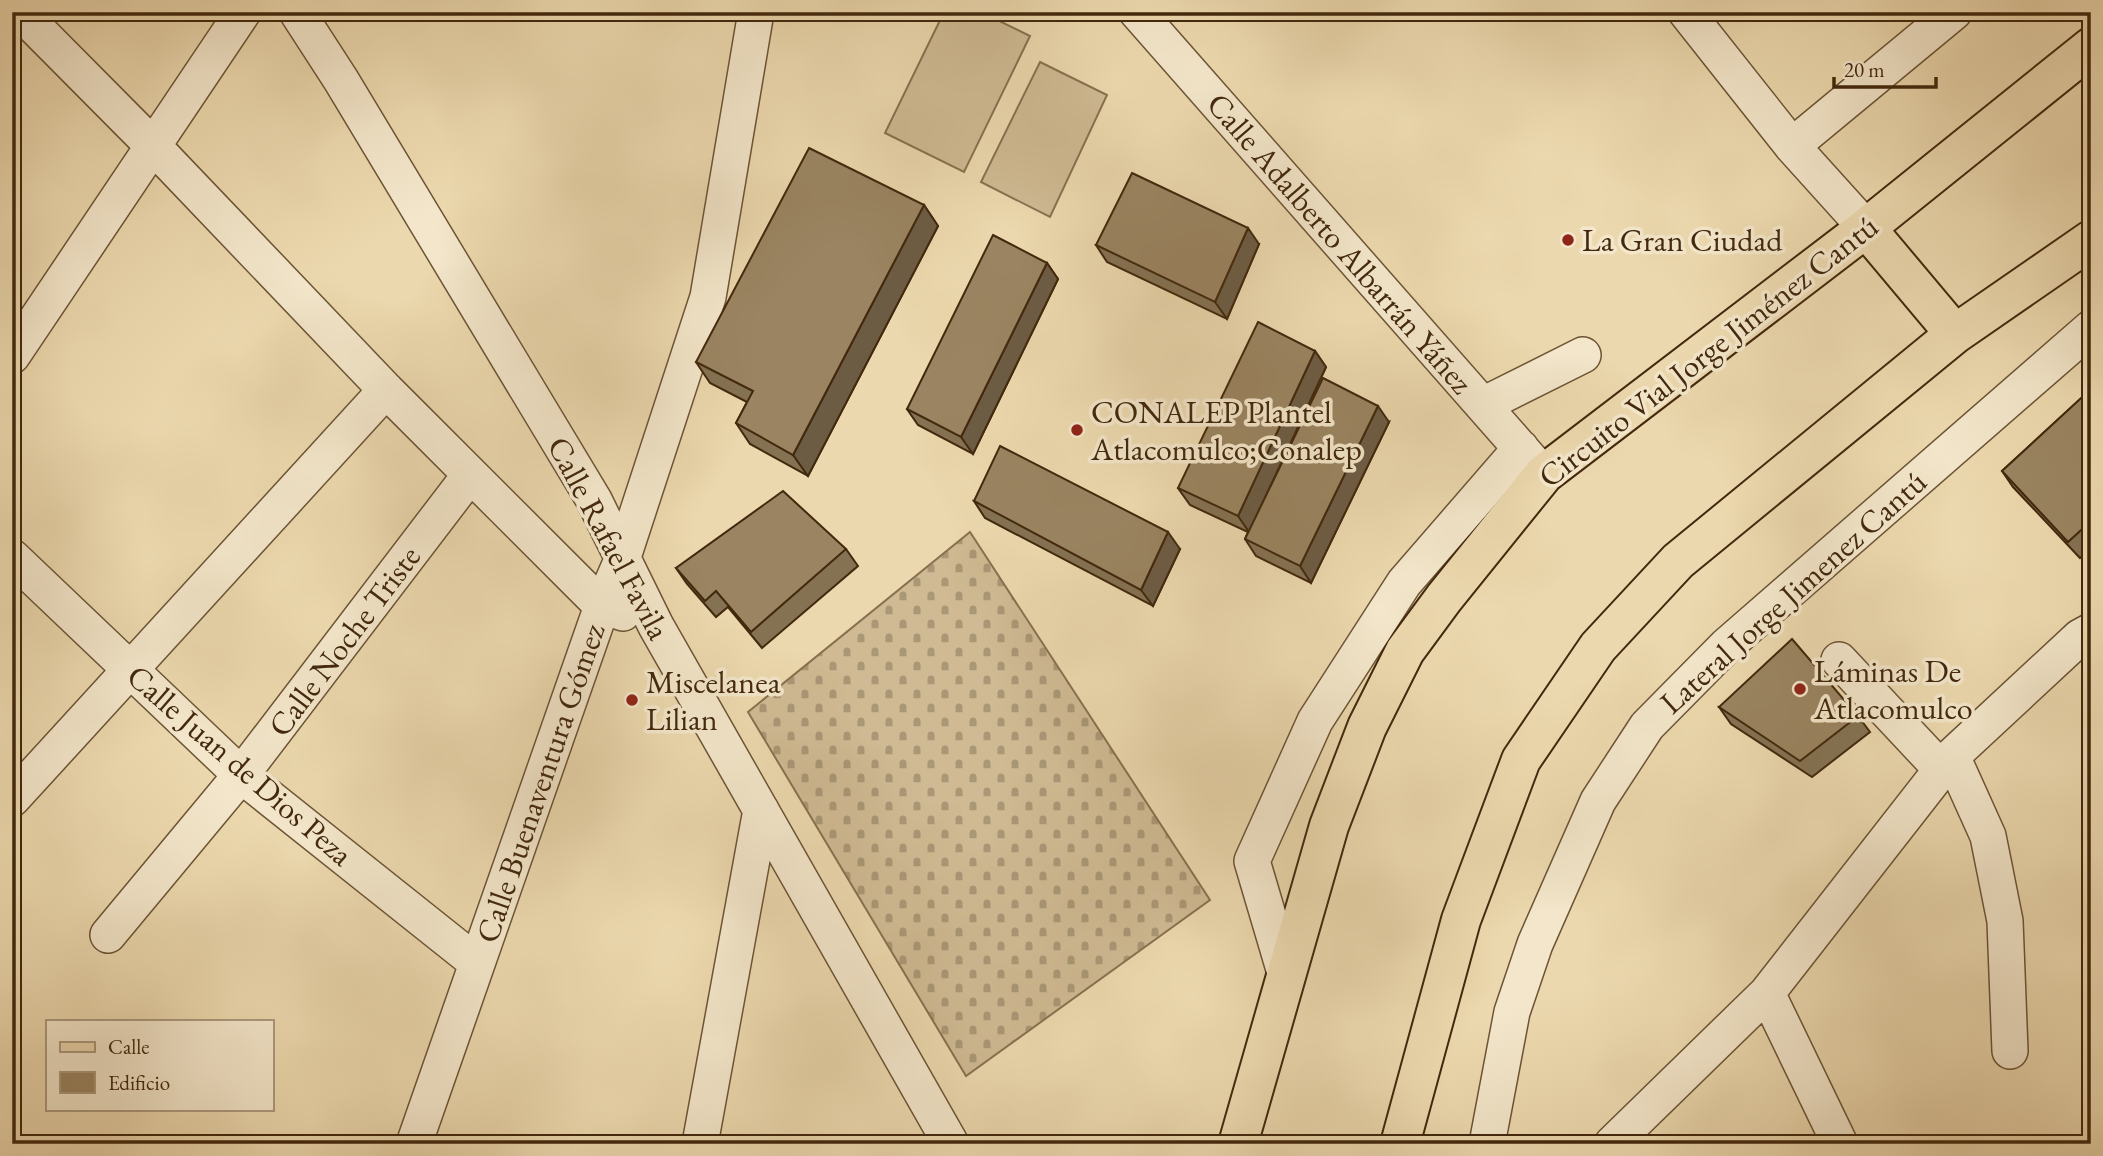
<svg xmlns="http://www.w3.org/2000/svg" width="2103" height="1156" font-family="'EB Garamond',serif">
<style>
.grass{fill:#cfba93;stroke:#887150;stroke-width:2}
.cemetery{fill:url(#cemetery-stones);stroke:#887150;stroke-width:2}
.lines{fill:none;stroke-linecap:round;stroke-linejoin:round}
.minor-casing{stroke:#6c5435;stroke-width:38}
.major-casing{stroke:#42280d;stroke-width:42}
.minor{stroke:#f3e6ca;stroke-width:35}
.major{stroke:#ecd8ae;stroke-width:38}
.wall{fill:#847253;stroke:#42280d;stroke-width:2}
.shaded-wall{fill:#6c5c44;stroke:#42280d;stroke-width:2}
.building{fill:#9a8461;stroke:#42280d;stroke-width:2}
.poi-dot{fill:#8f2418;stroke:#f3e6ca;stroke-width:2.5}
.labels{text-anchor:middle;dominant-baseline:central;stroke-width:7;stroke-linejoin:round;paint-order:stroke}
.poi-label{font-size:32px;fill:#42280d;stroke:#f3e6ca;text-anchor:start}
.street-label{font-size:32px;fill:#42280d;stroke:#f3e6ca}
</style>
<defs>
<pattern id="cemetery-stones" width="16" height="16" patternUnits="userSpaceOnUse" patternTransform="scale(1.75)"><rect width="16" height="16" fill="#cfba93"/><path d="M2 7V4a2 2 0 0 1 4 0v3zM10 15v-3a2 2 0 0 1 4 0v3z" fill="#aa9776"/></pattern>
</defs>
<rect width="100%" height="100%" fill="#ecd8ae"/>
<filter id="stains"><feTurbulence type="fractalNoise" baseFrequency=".00286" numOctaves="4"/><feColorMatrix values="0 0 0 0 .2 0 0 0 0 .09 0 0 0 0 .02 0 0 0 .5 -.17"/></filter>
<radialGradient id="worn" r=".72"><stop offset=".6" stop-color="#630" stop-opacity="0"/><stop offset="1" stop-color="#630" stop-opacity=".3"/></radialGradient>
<!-- grass -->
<path class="grass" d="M944,12H981L1030,36L964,172L885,133Z
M1040,62L1107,95L1050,217L981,182Z"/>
<!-- cemetery -->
<path class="cemetery" d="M970,532L1210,900L966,1076L748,712Z"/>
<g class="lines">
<defs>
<path id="minor" d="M20,12L154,147L386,390L602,606L623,613
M297,12L341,80L594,500L656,626L951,1144
M1137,12L1537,467
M1686,12L1792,146L1866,228
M1792,146L1954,12
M12,356L243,12
M1483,405L1583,355
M12,557L241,775L477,963
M1839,660L1942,770
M1952,756L1988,836L2005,921L2010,1051
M12,799L386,390
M108,935L241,775L470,475
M1286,976L1252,861L1315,721L1404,583L1521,448
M1767,993L1840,1144
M414,1144L602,606L622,560L708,297L756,12
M700,1144L761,810
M1487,1144L1512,1012L1535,944L1598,801L1647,726L1726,646L2091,328
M1612,1144L1767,993L1952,756L2080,637L2091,631"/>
<path id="major" d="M1866,228L1955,334
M1238,1144L1329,826L1367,727L1405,651L1444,598L1544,474L1866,228L2091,47
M1400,1144L1461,920L1521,760L1598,647L1678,561L1955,334L2091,240"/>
</defs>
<!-- minor casing -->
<use href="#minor" class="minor-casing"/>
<!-- major casing -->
<use href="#major" class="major-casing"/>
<!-- minor -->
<use href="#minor" class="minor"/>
<!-- major -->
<use href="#major" class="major"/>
</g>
<!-- wall -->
<path class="wall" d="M924,205L938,226L808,476L750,444L736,423L747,402L710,383L696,362Z
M1259,244L1227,319L1107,262L1096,245Z
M1047,263L1058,279L973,454L918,425L907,409Z
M1315,351L1326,367L1273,480L1389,422L1311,583L1256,556L1245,539L1248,532L1190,505L1178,488Z
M2091,389V548L2080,558L2013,487L2002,471Z
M974,501L1180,549L1153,606L985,518Z
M846,549L858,566L762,648L728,607L716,617L687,584L676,568Z
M1719,707L1858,716L1870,732L1812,777L1731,724Z"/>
<!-- shaded-wall -->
<path class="shaded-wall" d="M924,205L938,226L808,476L793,455Z
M1248,228L1259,244L1227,319L1215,302Z
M1047,263L1058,279L973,454L961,437Z
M1315,351L1326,367L1249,532L1238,516Z
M1378,406L1389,422L1311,583L1300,566Z
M1168,532L1180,549L1153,606L1141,590Z"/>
<!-- building -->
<path class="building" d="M809,148L924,205L793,455L736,423L753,391L696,362Z
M1132,173L1248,228L1215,302L1096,245Z
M993,235L1047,263L961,437L907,409Z
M1258,322L1315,351L1238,516L1178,488Z
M1323,378L1378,406L1300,566L1245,539Z
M2091,389V521L2068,542L2002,471Z
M1000,446L1168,532L1141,590L974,501Z
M783,491L846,549L751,632L716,591L705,601L676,568Z
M1792,639L1858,716L1800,761L1719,707Z"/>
<!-- markers -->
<g class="poi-dot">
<circle cx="1568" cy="240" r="7"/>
<circle cx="1077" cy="430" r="7"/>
<circle cx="1800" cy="689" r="7"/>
<circle cx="632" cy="700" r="7"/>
</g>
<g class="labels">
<!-- poi labels -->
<g class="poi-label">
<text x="1582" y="240">La Gran Ciudad</text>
<text x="1091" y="412">CONALEP Plantel<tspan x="1091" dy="37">Atlacomulco;Conalep</tspan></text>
<text x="1814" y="671">Láminas De<tspan x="1814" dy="37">Atlacomulco</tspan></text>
<text x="646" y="682">Miscelanea<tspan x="646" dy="37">Lilian</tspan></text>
</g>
<!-- street labels -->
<g class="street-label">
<text transform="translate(1340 243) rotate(49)">Calle Adalberto Albarrán Yáñez</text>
<text transform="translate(1708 351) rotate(-38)">Circuito Vial Jorge Jiménez Cantú</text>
<text transform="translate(609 538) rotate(62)">Calle Rafael Favila</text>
<text transform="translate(1793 592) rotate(-42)">Lateral Jorge Jimenez Cantú</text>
<text transform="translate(344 641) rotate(-53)">Calle Noche Triste</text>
<text transform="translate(240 765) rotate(41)">Calle Juan de Dios Peza</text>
<text transform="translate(540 783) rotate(-71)">Calle Buenaventura Gómez</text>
</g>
</g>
<!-- margin -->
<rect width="2103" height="1156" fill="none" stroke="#ecd8ae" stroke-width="42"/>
<rect x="14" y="14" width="2075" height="1128" fill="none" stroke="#42280d" stroke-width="3.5"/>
<rect x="21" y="21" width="2061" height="1114" fill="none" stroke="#42280d" stroke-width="2"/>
<!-- legend -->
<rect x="46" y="1020" width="228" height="91" fill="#f3e6ca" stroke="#ac9a7e" stroke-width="2"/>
<rect x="60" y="1042" width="35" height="10" fill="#ecd8ae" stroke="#ac9a7e" stroke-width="2"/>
<text x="108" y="1054" font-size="21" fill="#42280d">Calle</text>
<rect x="60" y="1072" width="35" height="21" fill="#9a8461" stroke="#ac9a7e" stroke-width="2"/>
<text x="108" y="1090" font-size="21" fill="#42280d">Edificio</text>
<!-- scale -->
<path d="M1834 77v10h102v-10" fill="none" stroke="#42280d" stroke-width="3.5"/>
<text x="1844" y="77" font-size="21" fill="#42280d" stroke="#f3e6ca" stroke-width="5" paint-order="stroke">20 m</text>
<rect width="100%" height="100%" filter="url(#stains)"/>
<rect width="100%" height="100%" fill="url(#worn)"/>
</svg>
